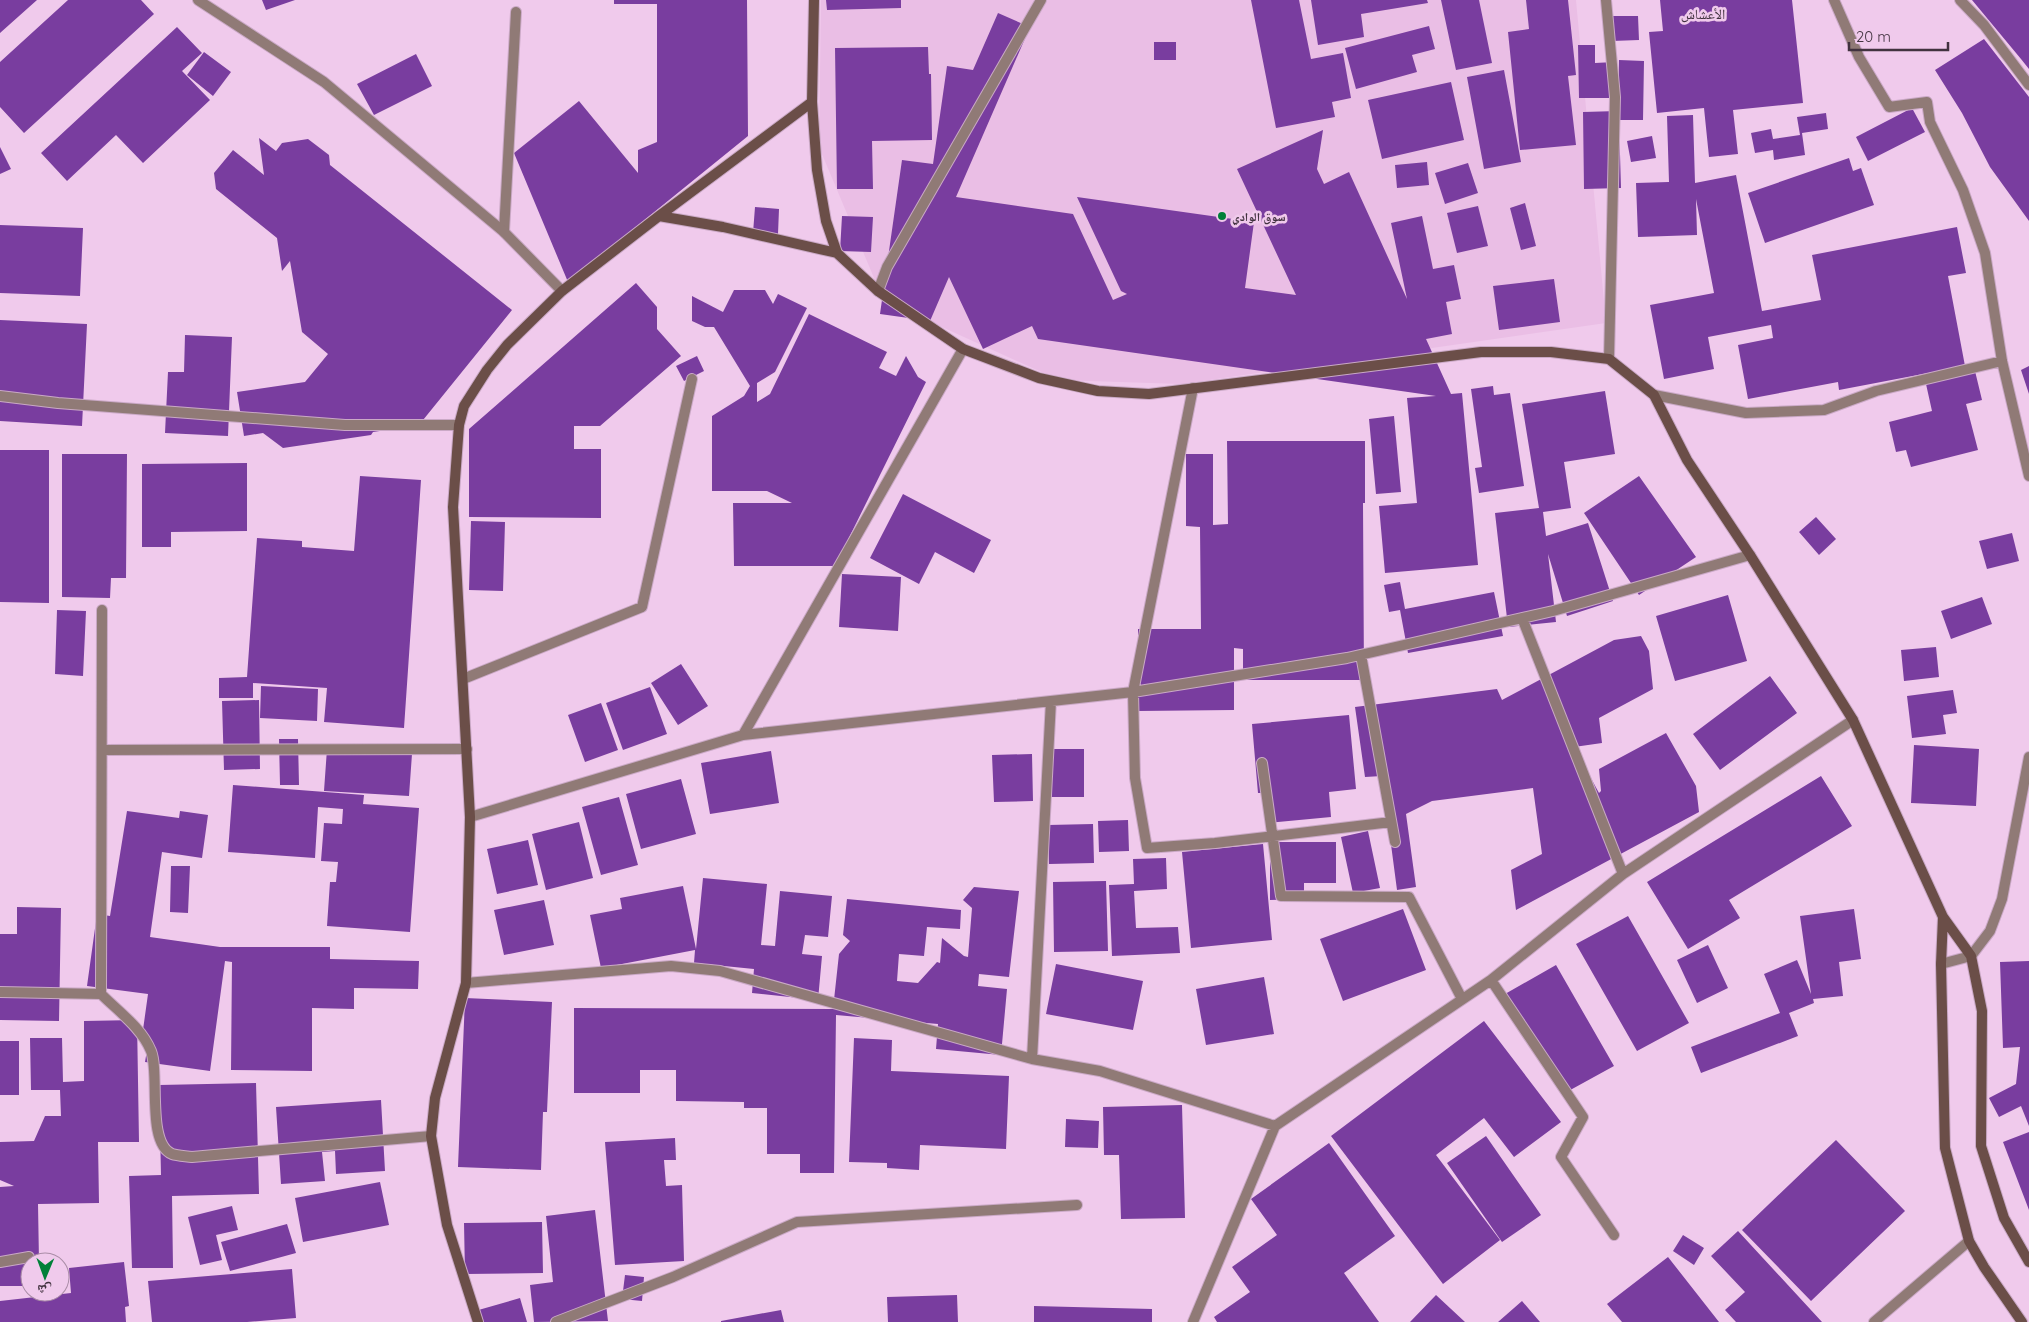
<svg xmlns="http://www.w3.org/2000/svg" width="2029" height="1322" font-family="Quicksand,'Noto Naskh Arabic',sans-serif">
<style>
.built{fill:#eabee5}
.building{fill:#793d9f}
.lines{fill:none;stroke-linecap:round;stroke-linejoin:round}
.lane-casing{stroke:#caa9c6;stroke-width:12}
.street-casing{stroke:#caa9c6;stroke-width:12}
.secondary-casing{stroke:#caa9c6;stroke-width:12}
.lane{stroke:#907a76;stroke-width:10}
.street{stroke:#907a76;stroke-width:10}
.secondary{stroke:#6b4e48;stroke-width:10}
.poi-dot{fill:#008039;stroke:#f0caec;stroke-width:2}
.labels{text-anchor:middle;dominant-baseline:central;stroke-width:5;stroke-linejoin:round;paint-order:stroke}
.poi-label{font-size:12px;font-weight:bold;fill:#41323f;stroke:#f0caec;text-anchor:start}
.neighbourhood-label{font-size:14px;fill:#41323f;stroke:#f0caec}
</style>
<rect width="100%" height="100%" fill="#f0caec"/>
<!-- built -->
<path class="built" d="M821,0H1576L1606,323L1181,384L1059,380L922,318L877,285L819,147Z"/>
<!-- building -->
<path class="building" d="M0,0H37L0,33Z
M68,0H141L154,14L24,133L0,107V62Z
M262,0H295L266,10Z
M614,0H747L748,136L568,282L514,153L579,101L638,173V150L657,142V4H614Z
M826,0H901V8L827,10Z
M1251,0H1299L1311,59L1343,53L1351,98L1332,102L1335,117L1276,128Z
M1311,0H1427L1428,3L1361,14L1364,37L1318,45Z
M1441,0H1479L1492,63L1456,70Z
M1526,0H1568L1576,75L1568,76L1576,145L1520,150L1508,32L1529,29Z
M1660,0H1792L1803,103L1733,110L1738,154L1709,157L1704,108L1657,113L1649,32L1663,31Z
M1972,0H2029V69L2021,59Z
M998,13L1030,27L956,197L1073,214L1113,300L1127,294L1121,291L1077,197L1254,222L1245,288L1296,295L1237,169L1323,130L1317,169L1324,184L1349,172L1407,299L1391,223L1422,216L1433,269L1454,265L1461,299L1446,302L1452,334L1426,339L1451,394L1462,393L1478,565L1385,573L1379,506L1417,503L1407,398L1436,396L1038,339L1032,326L983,349L949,277L930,321L880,314L902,160L933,164L947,66L973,70Z
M1612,16H1638L1639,40L1612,41Z
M1429,26L1435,49L1412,55L1417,72L1356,89L1345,48Z
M177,27L202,53L182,71L210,100L143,163L116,135L67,181L41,153Z
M1984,39L2029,97V221L1990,167L1962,113L1935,70Z
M1154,42H1176V60H1154Z
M1578,45H1595V63L1614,62L1615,98H1579Z
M928,47L929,74H931L932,140L872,141L873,189H837L835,48Z
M204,52L231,72L213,96L187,75Z
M416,54L432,86L374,115L357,84Z
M1619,60L1644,61L1643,120H1619L1621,188L1584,189L1583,112L1618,111Z
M1504,70L1521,162L1484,169L1467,77Z
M1451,82L1464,140L1382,159L1368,100Z
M1912,108L1925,132L1868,161L1856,137Z
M1826,113L1828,129L1802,133L1805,155L1774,160L1773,150L1755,153L1751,133L1771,129L1773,139L1800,135L1797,117Z
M1693,115L1695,183L1736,175L1762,311L1821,300L1812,255L1957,227L1966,273L1948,276L1965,366L1839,390L1838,382L1748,399L1738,345L1773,338L1771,325L1708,337L1714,369L1664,379L1650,305L1714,293L1696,199L1697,235L1638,237L1636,183L1669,182L1667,116Z
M1652,136L1656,158L1631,162L1627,141Z
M259,138L276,151L282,143L308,139L329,155L330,165L512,310L419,425L373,432L371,435L283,448L263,433L244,436L237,392L305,382L328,354L302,332L290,261L282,271L277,238L216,189L214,173L233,150L264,175Z
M0,147L11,169L0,174Z
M1849,158L1853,171L1861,168L1874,205L1765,243L1748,193Z
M1427,162L1429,185L1397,188L1395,165Z
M1468,163L1478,193L1445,204L1435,173Z
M1525,203L1536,246L1521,250L1510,208Z
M1478,206L1488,246L1457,253L1447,213Z
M755,207L779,209L778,234L753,233Z
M842,216L873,217L871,252L840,251Z
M0,225L83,228L80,296L0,293Z
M1554,279L1560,322L1499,330L1493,286Z
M636,283L657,307V329L681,356L600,426H574V449H601V518L469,517V429Z
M734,290H765L773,304L778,294L807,308L775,372L757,383V402L770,394L809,314L887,352L879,368L896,376L906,356L918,377L926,382L835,566H734L733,503H792L767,491H712V416L744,396L750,386L714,327H705L692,321V296L723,312Z
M0,320L87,324L82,426L0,421Z
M185,335L232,337L228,436L165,433L168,372H184Z
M697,356L704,371L684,381L676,366Z
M2029,366V394L2021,370Z
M1975,371L1982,400L1966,404L1978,450L1911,467L1906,450L1896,452L1889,422L1932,411L1926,384Z
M1493,386L1494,395L1510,393L1524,486L1479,493L1475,468L1482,467L1471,389Z
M1605,391L1615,454L1564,462L1571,508L1543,512L1546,536L1588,523L1613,601L1567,616L1548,554L1556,622L1508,627L1495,513L1539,508L1522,404Z
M1394,416L1401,492L1376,494L1369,419Z
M1227,441H1365V503H1363L1364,680H1243V649L1234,648V710L1138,711V629H1201L1200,527L1186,526V454H1213V525L1228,524Z
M0,450H49V603L0,602Z
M62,454H127L126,578H111L110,598L62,597Z
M247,463V531L171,532V547H142V464Z
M360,476L421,480L404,728L324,722L327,688L253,683V698H219V678L247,677L257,538L302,541V547L354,551Z
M1639,476L1696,557L1639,595L1584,513Z
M903,494L991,540L974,573L935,552L919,584L870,558Z
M1816,517L1836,539L1819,555L1799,532Z
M471,521L505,522L503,591L469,590Z
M2012,533L2019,561L1987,569L1979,541Z
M842,574L901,577L898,631L839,627Z
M1400,582L1405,609L1494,592L1503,636L1408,653L1400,610L1389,612L1384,585Z
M1728,595L1747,661L1675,681L1656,616Z
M1982,597L1992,624L1951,639L1941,611Z
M57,610L86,611L83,676L55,674Z
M1641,636L1649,651L1653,689L1599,718L1602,743L1574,747L1599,793L1601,791L1599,769L1666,733L1696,786L1699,812L1516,910L1511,870L1542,854L1533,788L1432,801L1406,814L1416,887L1397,890L1382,776L1365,777L1355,707L1497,689L1502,700L1614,640Z
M1936,647L1939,677L1904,681L1901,650Z
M681,664L708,706L678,725L651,683Z
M1770,676L1797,713L1720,770L1693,734Z
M261,686L318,689L317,721L260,718Z
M650,687L667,734L623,750L606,703Z
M1953,690L1957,713L1943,715L1946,734L1912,738L1907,696Z
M259,700L260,769L224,770L222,701Z
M601,703L618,750L585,762L568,715Z
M1349,715L1356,789L1329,792L1331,817L1268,823L1265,793H1258L1252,724Z
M279,739H298L299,785H280Z
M1914,745L1979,749L1976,806L1911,803Z
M327,749L412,754L409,796L324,791Z
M1048,749H1084V797H1049Z
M771,751L779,803L710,814L701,763Z
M1032,754L1033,801L994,802L992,755Z
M1821,776L1852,826L1729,900L1740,918L1688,949L1647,882Z
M681,779L696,834L641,849L626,794Z
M233,785L364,795L363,804L419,808L410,932L327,926L330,882H336L338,862L321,861L324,823L342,824L343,809L318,807L315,858L228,852Z
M619,797L638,865L601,875L582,807Z
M127,811L179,818L180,811L208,815L202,858L162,852L150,937L220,947H330V959L419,961L418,989L354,988V1009L312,1008V1071L231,1070L232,962L225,961L210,1071L145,1062L149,1038L142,1037L148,994L87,986L97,914L110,916Z
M1128,820L1129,851L1099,852L1098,821Z
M579,822L593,878L546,890L532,834Z
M1093,824L1094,863L1049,864L1048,825Z
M1368,831L1380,888L1353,893L1341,837Z
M528,840L538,885L497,894L487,849Z
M1270,842H1336V883H1304V899L1270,900Z
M1263,844L1272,940L1191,948L1182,852Z
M1166,858L1167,889L1134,891L1136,928L1178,927L1180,953L1112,956L1109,885L1134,884L1133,859Z
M171,866H190L188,913L170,912Z
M703,878L767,884L761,945L775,946L780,891L832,896L828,937L805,935L802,954L822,956L818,1000L752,993L754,969L694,963L695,950L601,968L590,915L622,909L620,898L683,886L696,949Z
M1106,881L1108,951L1054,952L1053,882Z
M974,887L1019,891L1009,977L979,974L978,986L1007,989L1001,1055L936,1049L938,1024L836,1015L834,1173H800V1154H767V1108H744V1102L676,1101V1070H640V1093H574V1008L833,1009L839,954L850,941L843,935L847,899L961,910L960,929L927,927L924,956L899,954L897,981L918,983L937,962L940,963L942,938L964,956L968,957L972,908L963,900Z
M544,900L554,945L504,955L494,910Z
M17,907L61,908L59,1021L0,1020V934H17Z
M1403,909L1426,970L1343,1001L1320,939Z
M1854,909L1861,959L1839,962L1843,996L1813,999L1814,1003L1789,1013L1798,1036L1701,1073L1691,1047L1780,1013L1764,974L1797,960L1811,994L1800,916Z
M1628,916L1689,1023L1637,1051L1576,944Z
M1708,945L1728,988L1697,1003L1677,960Z
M2029,961V1126L2021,1106L1999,1117L1989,1098L2016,1084L2020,1047L2003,1048L2000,962Z
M1056,964L1143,981L1133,1030L1046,1014Z
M1556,965L1614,1066L1563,1094L1505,994Z
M1264,977L1274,1034L1206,1045L1196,989Z
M465,998L552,1002L547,1112H543L541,1170L458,1167Z
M137,1020L139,1142H98L99,1203L38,1204L39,1262H30V1286H0V1187L14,1186L0,1180V1142L34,1141L45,1116H61L60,1090H31L30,1038H62L63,1082L84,1081V1021Z
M1484,1021L1561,1122L1514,1157L1484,1118L1436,1155L1500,1240L1443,1284L1331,1136Z
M854,1038L892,1040L891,1071L1009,1076L1006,1149L920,1145L919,1170L887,1168V1163L849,1162Z
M0,1041H19V1095H0Z
M256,1083L259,1194L172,1196L173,1268H132L129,1176L161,1175L159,1085Z
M381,1100L385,1171L336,1174L335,1151L322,1152L325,1181L281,1184L276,1107Z
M1182,1105L1185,1218L1121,1219L1119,1155H1104L1103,1107Z
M1066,1119L1099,1121L1098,1148L1065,1147Z
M2029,1132V1210L2003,1142Z
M1486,1136L1541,1215L1502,1242L1447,1163Z
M675,1138L676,1160H664L666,1186L682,1185L684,1261L615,1265L605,1142Z
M1836,1140L1905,1211L1811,1301L1742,1230Z
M1329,1143L1395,1236L1344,1273L1379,1322H1217L1214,1317L1250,1292L1232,1267L1277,1235L1251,1199Z
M380,1182L389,1225L303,1242L295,1198Z
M232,1206L238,1230L216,1235L222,1260L200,1265L188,1217Z
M595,1210L608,1321L534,1322L530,1285L553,1282L546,1216Z
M542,1222L543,1273L465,1274L464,1223Z
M287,1224L296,1253L230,1271L221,1242Z
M1738,1231L1822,1322H1736L1725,1310L1745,1292L1711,1256Z
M1683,1235L1704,1248L1694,1265L1673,1251Z
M1668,1257L1719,1322H1622L1607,1304Z
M124,1262L129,1306L125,1307L126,1322H0V1301L71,1293L69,1268Z
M292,1269L296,1318L247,1322H152L148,1281Z
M625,1275L644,1277L642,1301L622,1299Z
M957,1295L958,1322H888L887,1297Z
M1436,1295L1465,1322H1410Z
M520,1298L527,1322H478L475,1311Z
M1522,1301L1540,1322H1498Z
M1034,1306L1152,1309V1322H1034Z
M781,1310L784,1322H721V1321Z"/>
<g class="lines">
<defs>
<path id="lane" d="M504,232L516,12"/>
<path id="street" d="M198,0L324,82L504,232L562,291
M1606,0L1615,97L1609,359
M1834,0L1859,57L1889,107L1927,102L1930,122L1963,190L1985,253L2002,361L2029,476
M1960,0L1984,25L2029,85
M878,291L887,267L1041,0
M1193,388L1133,692L1135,778L1147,848L1215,843L1391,822
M1654,395L1746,413L1824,410L1876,391L2002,361
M0,396L58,403L345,425H459
M102,610L101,994C119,1012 141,1027 151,1051C160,1074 146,1143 172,1154C178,1156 186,1156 192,1157L431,1136
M1522,618L1623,874
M1361,655L1395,842
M463,679L642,607L692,379
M743,735L963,349
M103,750L467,749
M1262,763L1281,896L1409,897L1462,999
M470,817L743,735L1133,692L1347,658L1553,611L1750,555
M1941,964L1971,956L1990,931L2002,899L2029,757
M1491,980L1583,1117L1561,1157L1614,1235
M466,983L671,966L720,971L1032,1059L1100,1071L1275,1126
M0,992L101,994
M1032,1059L1051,701
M0,1262L29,1257
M556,1322L673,1277L797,1222L1077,1205
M1193,1322L1275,1126L1491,980L1623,874L1853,720
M1874,1322L1969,1241"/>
<path id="secondary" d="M814,0L812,102L817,170L826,221L837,253L878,291L963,349L1039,378L1098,391L1149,394L1481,352H1551L1609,359L1654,395L1687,460L1750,555L1853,720L1943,917L1971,956L1982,1011L1981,1146L2004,1218L2029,1262
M659,216L723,227L837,253
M1943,917L1941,964L1945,1148L1969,1241L1984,1267L2022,1322
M478,1322L447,1225L431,1136L435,1098L466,983L470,817L453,507L459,425L464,406L487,370L507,345L562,291L659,216L812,102"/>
</defs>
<!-- lane casing -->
<use href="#lane" class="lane-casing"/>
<!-- street casing -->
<use href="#street" class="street-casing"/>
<!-- secondary casing -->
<use href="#secondary" class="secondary-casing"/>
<!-- lane -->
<use href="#lane" class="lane"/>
<!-- street -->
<use href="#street" class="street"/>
<!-- secondary -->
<use href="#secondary" class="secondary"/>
</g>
<!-- markers -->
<circle class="poi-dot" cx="1222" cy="216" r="5"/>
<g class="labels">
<!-- poi labels -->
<g class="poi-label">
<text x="1232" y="216">سوق الوادي</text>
</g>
<!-- neighbourhood labels -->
<g class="neighbourhood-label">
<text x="1703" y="14">الأعشاش</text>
</g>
</g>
<!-- north arrow -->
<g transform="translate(45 1277) rotate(181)"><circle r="24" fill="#f0caec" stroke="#aa8da7"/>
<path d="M0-4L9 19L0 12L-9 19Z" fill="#008039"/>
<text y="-8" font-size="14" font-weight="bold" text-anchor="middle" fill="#41323f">ش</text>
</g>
<!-- scale -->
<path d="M1849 42v8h99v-8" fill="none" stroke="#41323f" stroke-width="2.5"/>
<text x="1856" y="42" font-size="15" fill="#41323f" stroke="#f0caec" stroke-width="4" paint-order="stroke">20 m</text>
</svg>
